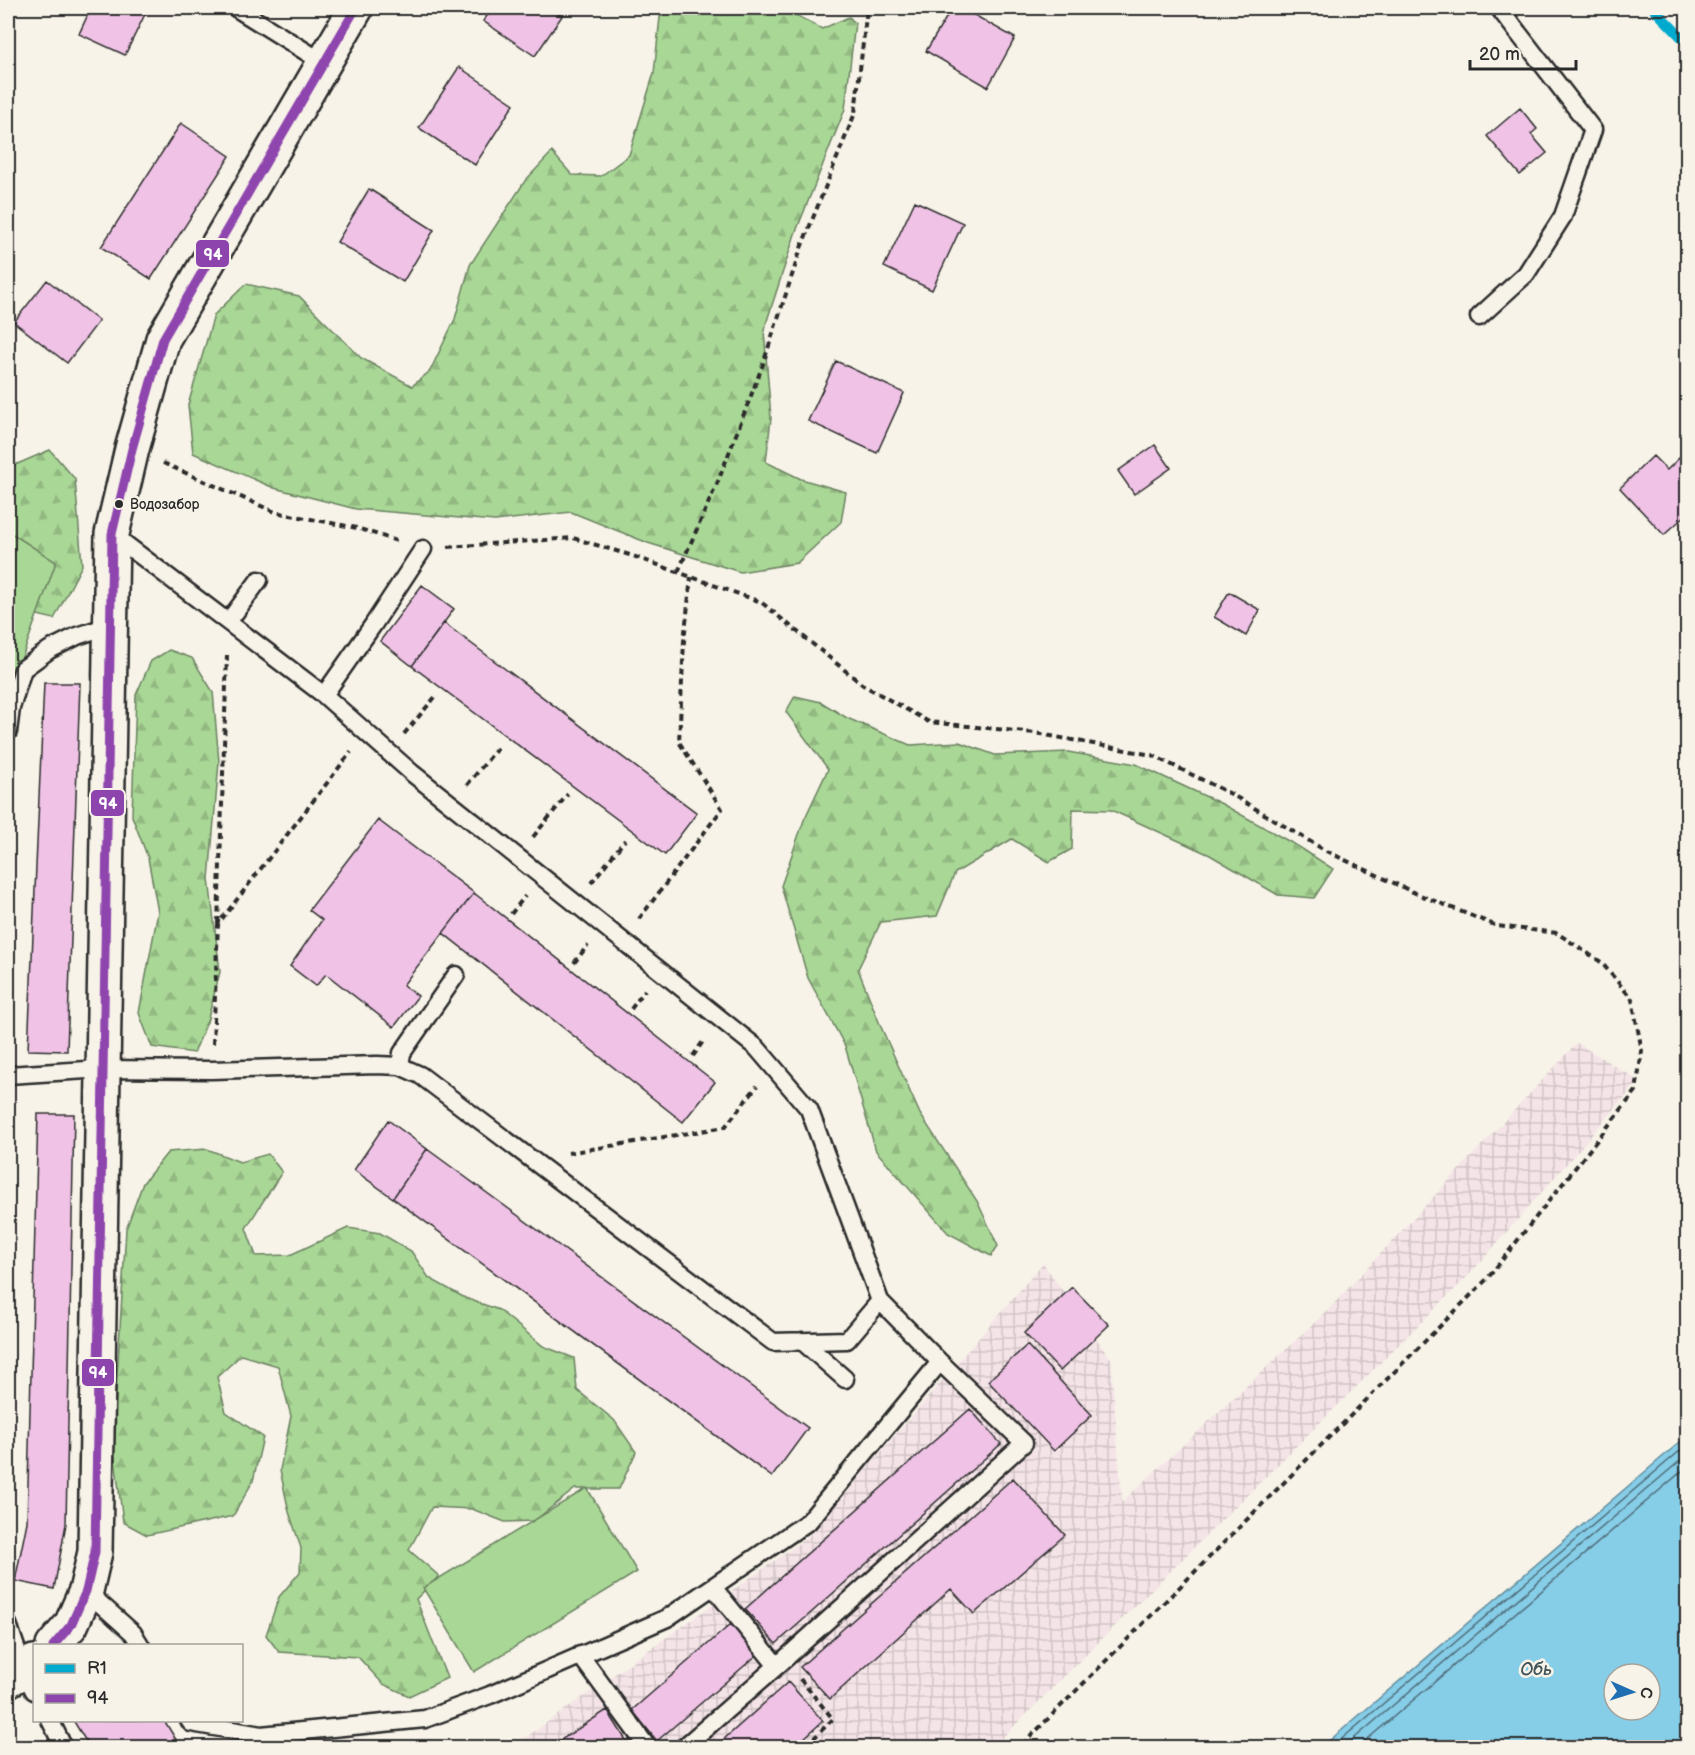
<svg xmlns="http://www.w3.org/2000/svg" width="1695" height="1755" font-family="'Balsamiq Sans',sans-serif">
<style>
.industrial{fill:url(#industrial-grid)}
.forest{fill:url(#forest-firs);stroke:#6a8160;stroke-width:1.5}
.green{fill:#a9d796;stroke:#6a8160;stroke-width:1.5}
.water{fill:#86cde8;stroke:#628c9c;stroke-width:1.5;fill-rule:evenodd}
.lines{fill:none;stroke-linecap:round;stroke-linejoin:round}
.shore{stroke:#4f6c77;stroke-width:1.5}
.building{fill:#efc2e6;stroke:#2b2b2b;stroke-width:1.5}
.lane-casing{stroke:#2b2b2b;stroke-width:21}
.street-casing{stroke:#2b2b2b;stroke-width:38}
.path{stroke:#2b2b2b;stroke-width:4;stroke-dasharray:6 4.5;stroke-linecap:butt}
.lane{stroke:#f7f3e8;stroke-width:16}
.street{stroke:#f7f3e8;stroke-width:33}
.bus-1-casing{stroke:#f7f3e8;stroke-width:14}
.bus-1{stroke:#8e44ad;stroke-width:9}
.rail-1-casing{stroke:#f7f3e8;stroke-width:15}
.rail-1{stroke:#00a9ce;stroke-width:10}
.bus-dot{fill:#2b2b2b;stroke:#f7f3e8;stroke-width:2}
.labels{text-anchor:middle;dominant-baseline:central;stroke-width:5;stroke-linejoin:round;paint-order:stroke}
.bus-label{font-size:14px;fill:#2b2b2b;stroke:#f7f3e8;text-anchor:start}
.water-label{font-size:18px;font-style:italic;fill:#42545a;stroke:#f7f3e8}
.line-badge{stroke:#f7f3e8;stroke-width:2}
.badge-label{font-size:16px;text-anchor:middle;font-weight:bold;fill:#fff}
</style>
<defs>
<pattern id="industrial-grid" width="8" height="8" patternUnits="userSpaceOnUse" patternTransform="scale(1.5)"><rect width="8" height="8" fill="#f5e4e7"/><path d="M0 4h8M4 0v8" fill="none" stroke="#d2c4c6"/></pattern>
<pattern id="forest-firs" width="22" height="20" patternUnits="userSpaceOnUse" patternTransform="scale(1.5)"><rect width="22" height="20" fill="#a9d796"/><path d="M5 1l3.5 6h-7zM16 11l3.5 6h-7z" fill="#92b981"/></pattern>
</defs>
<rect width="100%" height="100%" fill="#f7f3e8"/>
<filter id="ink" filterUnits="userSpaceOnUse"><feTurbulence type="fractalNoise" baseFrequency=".0167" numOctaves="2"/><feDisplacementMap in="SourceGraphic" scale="12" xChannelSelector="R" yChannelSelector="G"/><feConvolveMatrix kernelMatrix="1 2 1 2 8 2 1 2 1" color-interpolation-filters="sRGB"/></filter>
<g filter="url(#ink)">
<!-- industrial -->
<path class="industrial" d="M1577,1043L1639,1081L1470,1274L993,1747L511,1748L809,1536L1043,1263L1111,1359L1122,1502L1327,1311Z"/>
<!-- forest -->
<path class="forest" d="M661,8H782L822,29L849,17L855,23L845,109L795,234L764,330L771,418L766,462L801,479L846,492L841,522L797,563L740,572L648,543L571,512L495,521L356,509L274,488L193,453L188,405L214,315L246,284L299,296L361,358L412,386L430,371L455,319L470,265L525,181L552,152L572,175L601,176L629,155L654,73Z
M50,450L75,479L82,565L54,619L8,608V468Z
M169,650L192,658L213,692L219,762L209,879L220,972L207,1022L194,1053L152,1047L139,1013L158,912L148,858L132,816L136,695L151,661Z
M795,696L821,702L847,718L910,745L959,742L995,755L1068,752L1136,764L1222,804L1299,847L1333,869L1314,898L1278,895L1210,855L1111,810L1073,809L1072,849L1049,862L1012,839L955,873L937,916L881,922L858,969L881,1027L920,1114L977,1201L998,1246L991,1256L948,1233L876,1151L845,1046L808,978L781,886L804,820L828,769L786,712Z
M207,1149L240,1162L268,1154L282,1172L246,1228L256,1256L290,1255L348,1228L380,1233L411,1251L429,1278L465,1298L499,1310L543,1346L574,1358L577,1390L614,1420L636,1452L619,1489H575L534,1521L505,1522L472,1509L432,1507L409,1550L439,1576L416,1599L447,1678L409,1696L383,1684L358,1657L279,1652L266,1635L279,1597L300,1572L301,1548L289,1512L280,1470L291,1416L278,1366L241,1355L217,1377L226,1412L263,1437L253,1481L233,1516L147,1535L123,1522L113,1443L126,1229L143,1183L168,1152Z"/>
<!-- green -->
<path class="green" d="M8,531L56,562L8,697Z
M587,1488L637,1572L474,1672L423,1588Z"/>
<!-- water -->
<path class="water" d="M1687,1436V1747H1322ZM1614,1674H1650V1710H1614Z"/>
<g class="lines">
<!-- shore -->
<path class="shore" d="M1331,1748L1688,1444
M1343,1748L1688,1454
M1357,1748L1688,1466"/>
</g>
<!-- building -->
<path class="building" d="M91,8H148L125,55L79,34Z
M493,8H549L562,16L535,56L483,21Z
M952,8H962L1015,38L988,87L926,51Z
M459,67L514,104L475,165L419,128Z
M1520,108L1537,129L1531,134L1547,153L1520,175L1487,136Z
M181,123L230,156L151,279L101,247Z
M369,189L434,230L403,282L337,242Z
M915,201L963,223L932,290L884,267Z
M47,280L99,321L67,363L14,322Z
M836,361L904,393L877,453L808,421Z
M1155,445L1171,468L1134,494L1118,471Z
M1688,449V513L1664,535L1620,488L1653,456L1667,470Z
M422,585L454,609L412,666L380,641Z
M1229,592L1260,610L1246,636L1214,617Z
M444,623L697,813L665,855L412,666Z
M44,683H80L67,1051L28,1050Z
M378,820L474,893L403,985L418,996L394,1027L326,974L316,986L290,966L322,920L309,910Z
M474,893L715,1082L683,1122L443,933Z
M38,1114H74L66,1524L54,1589L15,1581L27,1522Z
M388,1120L427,1149L393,1198L354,1170Z
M427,1149L808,1428L772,1477L393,1198Z
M1072,1287L1109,1325L1060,1371L1024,1333Z
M1027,1345L1092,1415L1054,1451L988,1381Z
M970,1409L1001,1444L776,1644L745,1609Z
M1013,1478L1065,1535L974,1614L951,1589L830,1699L800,1667Z
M731,1624L757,1655L657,1741L632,1710Z
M788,1682L823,1721L793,1748H714Z
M607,1710L631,1748H548Z
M73,1720H164L181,1748H90Z"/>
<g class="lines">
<defs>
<path id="lane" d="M236,8L324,63
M1479,317L1526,274L1563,216L1593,130L1499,8
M228,622L259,580
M324,695L373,625L423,549
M8,732L11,708L23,669L49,650L77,636L111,625
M400,1066L402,1053L456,975
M8,1075L103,1069L211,1070L377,1065L400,1066L420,1075L773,1342L847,1340L880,1301L809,1109L757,1048L412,773L324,695L112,534
M802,1341L845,1379
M713,1587L777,1666
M86,1591L133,1633L141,1646
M8,1624L24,1671L34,1691
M580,1655L648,1748
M50,1720L64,1748
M189,1720L191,1723L261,1735L425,1719L490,1695L667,1618L809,1521L940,1362L880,1301
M683,1748L777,1666L1024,1443L940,1362"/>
<path id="street" d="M53,1646L71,1625L86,1591L95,1552L112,534L132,449L163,339L356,8
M8,1680L24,1671L34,1662"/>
</defs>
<!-- lane casing -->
<use href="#lane" class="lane-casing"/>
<!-- street casing -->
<use href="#street" class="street-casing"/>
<!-- path -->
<path class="path" d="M163,463L275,512L357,528L397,541
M448,547L573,538L633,556L761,602L863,685L929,722L1035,733L1152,755L1231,794L1326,851L1415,893L1497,926L1557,933L1601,962L1632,999L1642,1051L1636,1091L1487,1279L1019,1748
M678,572L719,479L762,367L801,248L855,113L867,8
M404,734L436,696
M467,785L500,745
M533,837L568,794
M591,883L625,840
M511,914L525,896
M639,919L722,809L679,742L684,641L691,577
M218,923L227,655
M574,963L588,945
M631,1009L645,990
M213,1044L218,924L351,752
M693,1056L704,1040
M568,1153L725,1127L757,1086
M800,1679L833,1719L814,1738L822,1748"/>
<!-- lane -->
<use href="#lane" class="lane"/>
<!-- street -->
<use href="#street" class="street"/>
<defs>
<path id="bus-1" d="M53,1646L71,1625L86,1591L95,1552L112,534L132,449L163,339L356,8"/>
</defs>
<!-- bus-1 casing -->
<use href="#bus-1" class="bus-1-casing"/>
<!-- bus-1 -->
<use href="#bus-1" class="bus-1"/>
<defs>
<path id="rail-1" d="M1653,8L1688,44"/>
</defs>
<!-- rail-1 casing -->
<use href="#rail-1" class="rail-1-casing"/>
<!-- rail-1 -->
<use href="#rail-1" class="rail-1"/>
</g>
</g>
<!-- markers -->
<circle class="bus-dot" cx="119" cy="504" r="5"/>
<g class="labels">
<!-- bus labels -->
<g class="bus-label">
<text x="130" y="504">Водозабор</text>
</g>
<!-- water labels -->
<g class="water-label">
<text x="1536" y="1669">Обь</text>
</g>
</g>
<g class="line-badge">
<rect x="195" y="239" width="35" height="29" rx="6" fill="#8e44ad"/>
<rect x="90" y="789" width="35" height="28" rx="6" fill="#8e44ad"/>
<rect x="81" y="1358" width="34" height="29" rx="6" fill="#8e44ad"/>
</g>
<g class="badge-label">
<text x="213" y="260">94</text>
<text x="108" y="809">94</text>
<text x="98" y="1378">94</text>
</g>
<!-- margin -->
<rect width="1695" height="1755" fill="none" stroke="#f7f3e8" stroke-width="30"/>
<rect x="15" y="15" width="1665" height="1725" fill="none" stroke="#2b2b2b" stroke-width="2" filter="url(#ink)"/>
<!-- legend -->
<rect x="33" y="1644" width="210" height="78" fill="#f7f3e8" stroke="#a5a39c" stroke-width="1.5"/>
<rect x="45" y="1664" width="30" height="9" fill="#00a9ce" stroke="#a5a39c" stroke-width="1.5"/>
<text x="87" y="1674" font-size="18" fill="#2b2b2b">R1</text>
<rect x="45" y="1694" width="30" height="9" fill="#8e44ad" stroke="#a5a39c" stroke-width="1.5"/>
<text x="87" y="1704" font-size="18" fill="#2b2b2b">94</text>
<!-- north arrow -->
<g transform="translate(1632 1692) rotate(93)"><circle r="28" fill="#f7f3e8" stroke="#a5a39c" stroke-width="1.5"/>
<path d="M0-4.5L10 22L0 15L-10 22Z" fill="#1f6fb2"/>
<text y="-9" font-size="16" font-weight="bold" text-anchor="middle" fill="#2b2b2b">С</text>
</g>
<!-- scale -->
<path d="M1470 60v9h106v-9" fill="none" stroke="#2b2b2b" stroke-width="3"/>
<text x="1479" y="60" font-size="18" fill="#2b2b2b" stroke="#f7f3e8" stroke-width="4.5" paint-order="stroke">20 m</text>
</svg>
